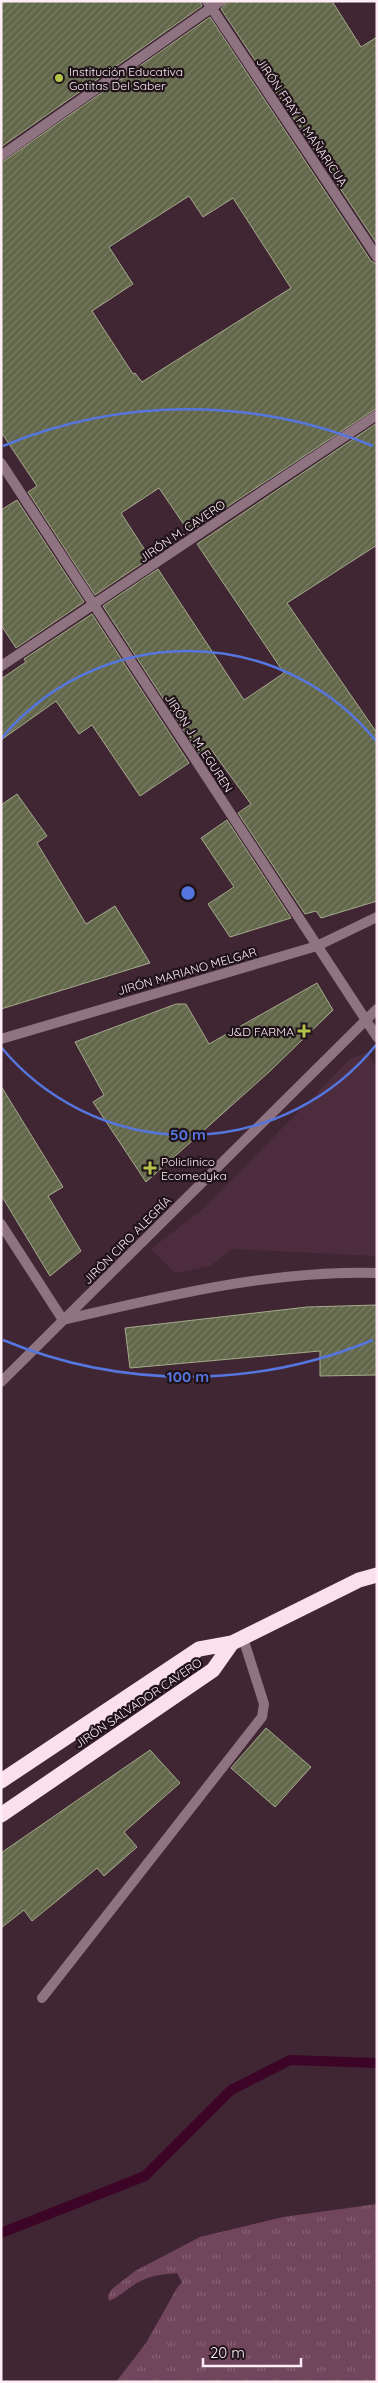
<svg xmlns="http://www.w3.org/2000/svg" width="378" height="2383" font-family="Quicksand,sans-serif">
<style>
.built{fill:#4d2c3e}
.grass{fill:url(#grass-tufts)}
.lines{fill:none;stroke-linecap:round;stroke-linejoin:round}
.stream{stroke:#3c0527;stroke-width:10}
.building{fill:url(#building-hatch);stroke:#a4aa8b;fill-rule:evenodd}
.lane{stroke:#8f7381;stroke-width:10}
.street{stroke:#8f7381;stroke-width:10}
.highway{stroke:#fcdfec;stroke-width:15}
.ring{fill:none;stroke:#5676df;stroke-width:2.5}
.poi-dot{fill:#b2c34c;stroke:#1f1319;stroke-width:2}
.labels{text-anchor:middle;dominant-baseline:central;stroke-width:4.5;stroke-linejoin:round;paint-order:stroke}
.poi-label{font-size:12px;fill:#ffedf5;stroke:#1f1319;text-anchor:start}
.street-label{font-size:12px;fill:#ffedf5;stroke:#1f1319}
.centre{fill:#5676df;stroke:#1f1319;stroke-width:2.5}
.ring-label{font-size:15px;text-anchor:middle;font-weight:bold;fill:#5676df;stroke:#1f1319;stroke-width:4.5;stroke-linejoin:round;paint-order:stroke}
</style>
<defs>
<pattern id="grass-tufts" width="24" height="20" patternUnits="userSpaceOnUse" patternTransform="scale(1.25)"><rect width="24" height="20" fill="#71465c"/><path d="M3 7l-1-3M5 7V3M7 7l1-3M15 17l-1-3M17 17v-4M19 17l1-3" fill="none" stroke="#866174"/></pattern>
<pattern id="building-hatch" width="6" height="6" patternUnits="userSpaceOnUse" patternTransform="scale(1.25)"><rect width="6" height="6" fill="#62674a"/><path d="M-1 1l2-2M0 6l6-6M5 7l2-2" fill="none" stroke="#7a7d65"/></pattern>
</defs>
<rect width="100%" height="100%" fill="#402633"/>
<!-- built -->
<path class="built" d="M368,1053L377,1069V1256L231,1249L210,1266L175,1273L151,1249L203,1209L351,1058Z"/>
<!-- grass -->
<path class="grass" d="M377,2204V2382H116L146,2343L177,2288L182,2282L177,2273C166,2274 153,2275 143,2280C130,2285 122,2296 109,2301L108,2296L112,2289L135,2271L200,2237L283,2217Z"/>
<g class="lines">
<!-- stream -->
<path class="stream" d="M1,2233L145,2176L231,2090L290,2060L377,2063"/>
</g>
<!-- building -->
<path class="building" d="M1,1H200L202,6L1,147Z
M228,1H332L361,47L377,37V244L221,9Z
M210,17L371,261L377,264V408L189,532L159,488L121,513L150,558L95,595L28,492L37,486L1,432V163ZM189,196L203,217L233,198L291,288L142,382L135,373L133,374L92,311L133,284L109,247Z
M377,423V545L287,603L377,733V901L321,918L316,911L305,914L238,813L251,804L210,748L200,755L103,606L158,569L244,700L284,673L197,544Z
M17,500L84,602L16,648L1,625V510Z
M92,614L189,763L140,796L92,725L79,734L56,701L1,740V679L26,662L24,659Z
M17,794L47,836L37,843L86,924L115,906L150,963L1,1009V805Z
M227,820L291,918L230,937L208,904L234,887L201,838Z
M317,983L333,1010L269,1072L146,1182L93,1102L104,1095L75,1042L176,1004H186L209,1044Z
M1,1086L63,1187L48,1196L81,1251L50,1276L1,1195Z
M377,1305V1375L320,1376V1351L130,1368L125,1328L307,1307Z
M266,1728L311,1767L275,1807L231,1768Z
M150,1750L180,1783L124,1832L137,1847L104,1876L97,1868L32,1921L24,1910L1,1928V1853Z"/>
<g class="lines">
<!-- lane -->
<path class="lane" d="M42,1998L262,1717L264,1704L243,1638"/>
<!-- street -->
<path class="street" d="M207,1L377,257
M1,156L221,1
M1,463L377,1037
M1,666L377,415
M1,1039L317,946L377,917
M1,1224L63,1320C166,1296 270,1270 377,1273
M1,1382L377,1009"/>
<!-- highway -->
<path class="highway" d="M1,1781L199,1649L232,1643L359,1580L377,1575
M1,1815L213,1670L232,1643"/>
</g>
<!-- distance rings -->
<g class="ring">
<path d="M376 1045A242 242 0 0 1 1 1047M1 739A242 242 0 0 1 376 741"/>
<path d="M373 1340A484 484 0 0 1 3 1340M3 446A484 484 0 0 1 373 446"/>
</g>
<!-- markers -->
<g class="poi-dot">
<circle cx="59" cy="78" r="5"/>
<path d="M301.5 1023.5h5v5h5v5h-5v5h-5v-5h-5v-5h5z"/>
<path d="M147.5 1160.5h5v5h5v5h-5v5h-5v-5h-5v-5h5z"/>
</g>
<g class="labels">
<!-- poi labels -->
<g class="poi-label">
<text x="69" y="71">Institución Educativa<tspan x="69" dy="14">Gotitas Del Saber</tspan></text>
<text x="294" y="1031" text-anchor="end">J&amp;D FARMA</text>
<text x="161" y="1161">Policlinico<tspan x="161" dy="14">Ecomedyka</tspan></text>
</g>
<!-- street labels -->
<g class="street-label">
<text transform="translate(302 122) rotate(56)">JIRÓN FRAY P. MAÑARICUA</text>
<text transform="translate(182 531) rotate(-34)">JIRÓN M. CAVERO</text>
<text transform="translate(199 743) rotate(57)">JIRÓN J. M. EGUREN</text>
<text transform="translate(187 971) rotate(-16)">JIRÓN MARIANO MELGAR</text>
<text transform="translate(127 1240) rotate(-45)">JIRÓN CIRO ALEGRÍA</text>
<text transform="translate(138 1703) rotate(-34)">JIRÓN SALVADOR CAVERO</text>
</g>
</g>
<circle cx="188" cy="893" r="8" class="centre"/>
<g class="ring-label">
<text x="188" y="1140">50 m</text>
<text x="188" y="1382">100 m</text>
</g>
<!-- border -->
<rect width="378" height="2383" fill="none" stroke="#ffedf5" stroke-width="5"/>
<!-- scale -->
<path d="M203 2358v8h98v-8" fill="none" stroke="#ffedf5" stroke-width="2.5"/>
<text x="210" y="2358" font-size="15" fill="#ffedf5" stroke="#1f1319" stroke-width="4" paint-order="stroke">20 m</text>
</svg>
